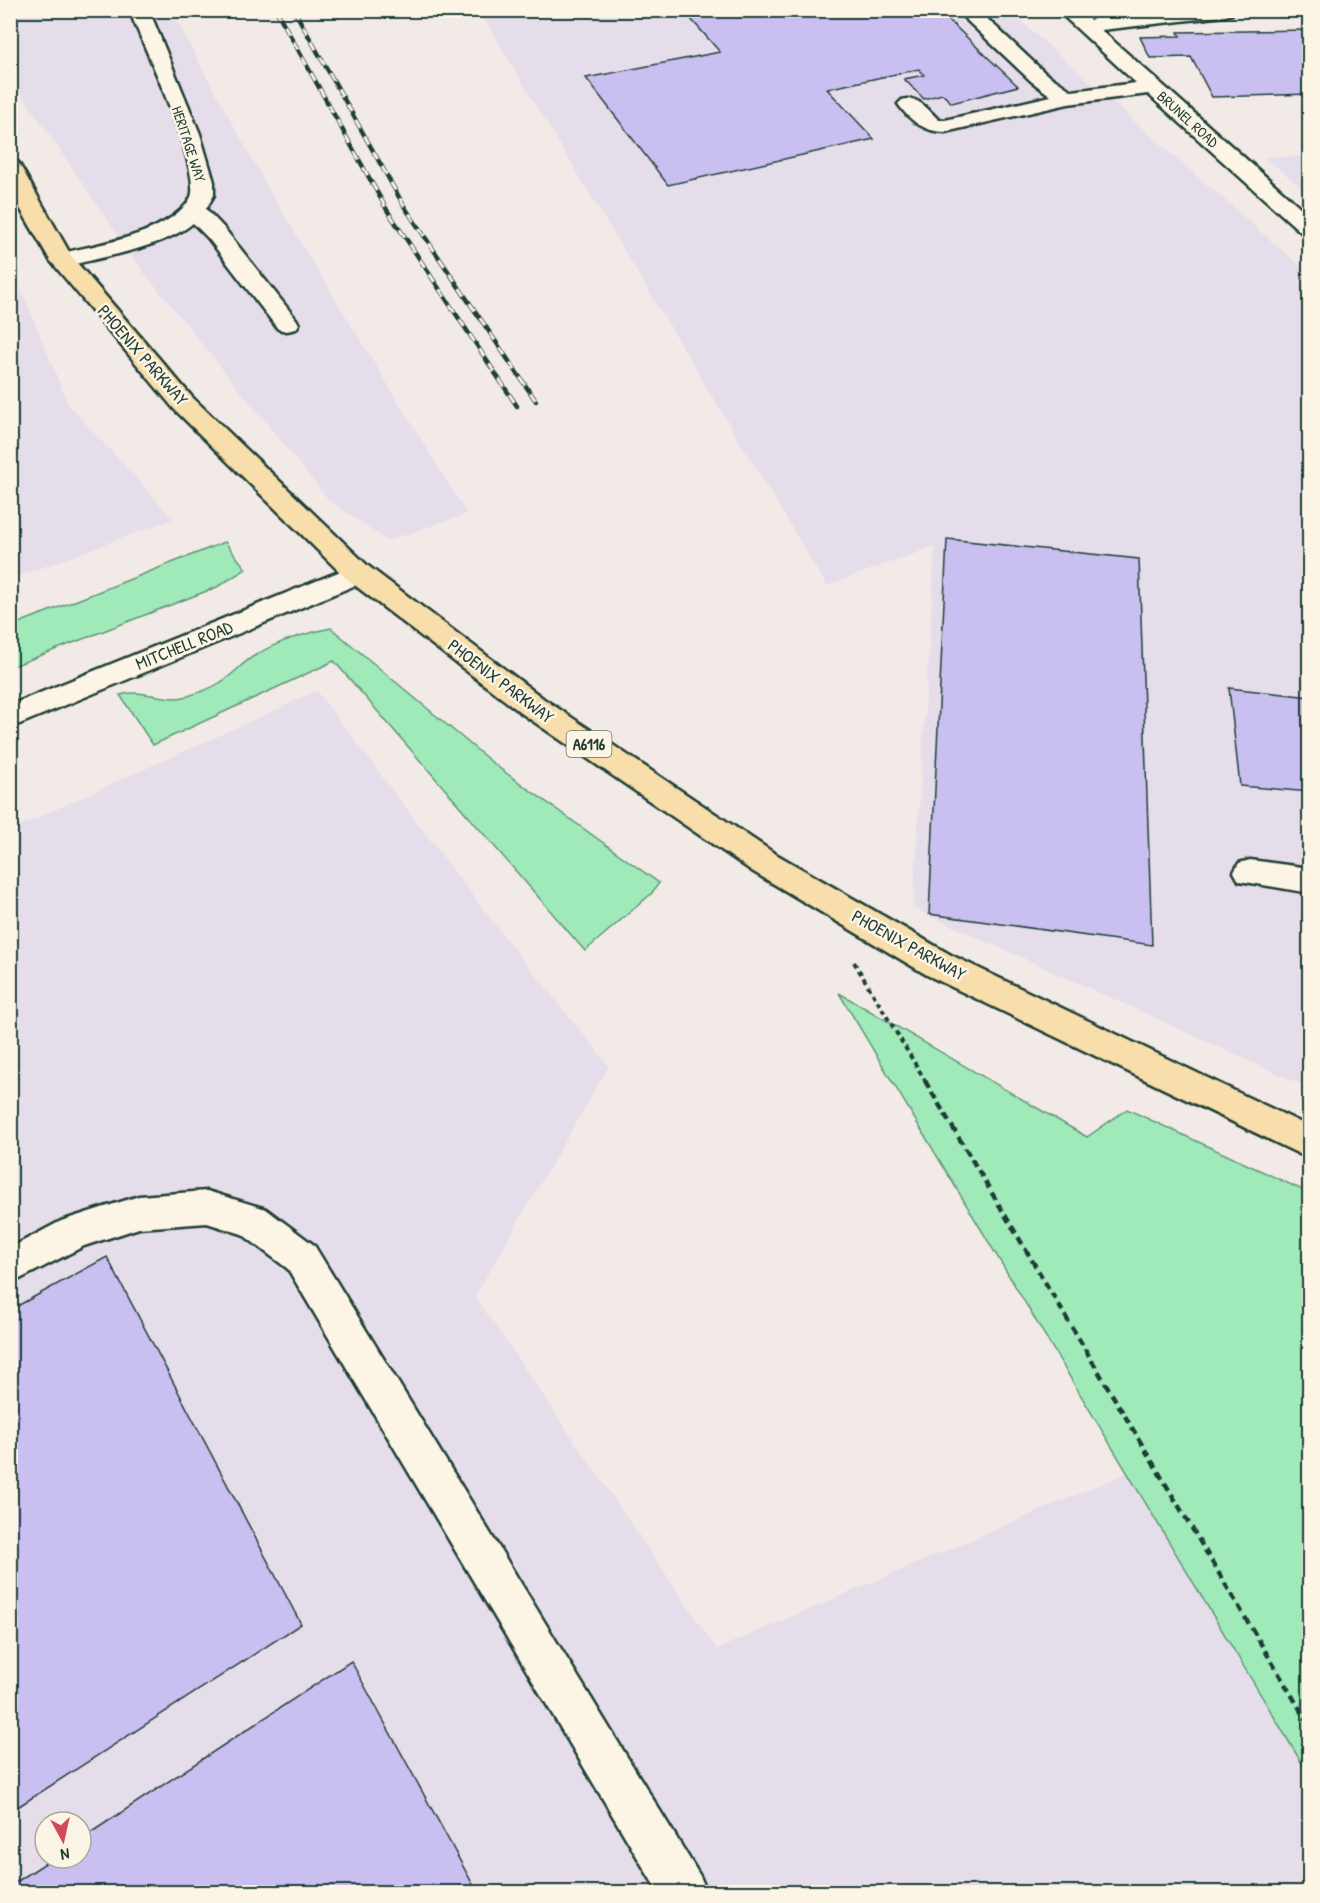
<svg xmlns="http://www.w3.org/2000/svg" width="1320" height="1903" font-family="'Patrick Hand',sans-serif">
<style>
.built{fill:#e6ddea;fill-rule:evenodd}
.green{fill:#a0eaba;stroke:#609477;stroke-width:1.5}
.building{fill:#c9bff1;stroke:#1f3d34;stroke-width:1.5}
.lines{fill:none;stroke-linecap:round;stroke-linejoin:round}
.minor-casing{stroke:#1f3d34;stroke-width:5}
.major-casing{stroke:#1f3d34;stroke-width:5}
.path-far1{stroke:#1f3d34;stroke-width:4;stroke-dasharray:5 4;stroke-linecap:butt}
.path{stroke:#1f3d34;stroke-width:4.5;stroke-dasharray:8 5;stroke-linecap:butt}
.minor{fill:#fcf5e5;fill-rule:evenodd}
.major{fill:#f8deab;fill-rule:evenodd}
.rail-casing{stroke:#1f3d34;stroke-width:4.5}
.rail{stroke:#fcf5e5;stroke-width:3;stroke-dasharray:9;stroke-linecap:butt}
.labels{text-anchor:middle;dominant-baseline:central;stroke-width:5;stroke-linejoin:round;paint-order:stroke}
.far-street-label{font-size:15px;fill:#1f3d34;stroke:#fcf5e5}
.shield{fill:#fcf5e5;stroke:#617469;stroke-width:1.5}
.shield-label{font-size:16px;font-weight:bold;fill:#1f3d34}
.street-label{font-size:18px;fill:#1f3d34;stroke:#fcf5e5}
</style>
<rect width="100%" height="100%" fill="#f2eae7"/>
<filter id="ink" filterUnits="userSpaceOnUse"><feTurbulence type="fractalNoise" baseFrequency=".0167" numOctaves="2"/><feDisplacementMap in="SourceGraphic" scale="12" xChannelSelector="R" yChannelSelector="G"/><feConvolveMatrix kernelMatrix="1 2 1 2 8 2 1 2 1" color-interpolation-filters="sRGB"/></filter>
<g filter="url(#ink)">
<!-- built -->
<path class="built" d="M10,11H171L270,192L467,514L387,541L328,499L142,270L11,79Z
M479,11H1009L1309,274V1088L913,908L935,546L827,586Z
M1309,156V193L1264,157Z
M11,264L68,404L173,519L11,579Z
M317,691L503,935L609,1066L475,1296L717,1649L1134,1470L1309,1761V1892H11L10,830ZM45,1822H81V1858H45Z"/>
<!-- green -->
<path class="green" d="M225,542L246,569L217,587L11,667V626Z
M331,628L495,765L659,883L651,894L585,951L334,661L153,745L120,695C146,688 164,703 188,696C198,693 212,688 221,682C233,675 242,663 254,656C278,641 303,634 331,628Z
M839,993L1087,1137L1127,1109L1309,1193V1775Z"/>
<!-- building -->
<path class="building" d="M683,10H938L1018,86L952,103L942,94L924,99L904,79L924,75L919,69L827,89L874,139L668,185L586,78L720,52Z
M1305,30L1310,37V94L1212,97L1191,57L1150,58L1140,37L1180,36L1178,32Z
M947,539L1139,559L1152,945L929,914Z
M1229,688L1310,697V792L1240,786Z
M107,1257L301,1624L10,1812V1310Z
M351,1661L477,1892H10V1886L53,1858H81V1839Z"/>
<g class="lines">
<defs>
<path id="minor" d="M129,10H149L200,134L214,182V195L206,209L224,228L296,319L299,324L296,329L287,331L278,329L208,238L193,223C166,247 98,258 62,267L54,265L50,260L54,255C89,246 142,239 172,217C179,212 191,202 192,193C196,157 145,48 129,10Z
M956,10H978L1045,73L1072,91L1136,83L1057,10H1079L1090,20C1130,6 1192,10 1235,10L1232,14L1225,16L1101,30L1310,216V235L1302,233L1148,94L1068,104L945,132C925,132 910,121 898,104L902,100C918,95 927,109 939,120H945L1051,96L1031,81Z
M358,564L368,566L372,573L368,580L10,728V705Z
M1250,860L1310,868V893L1239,881L1234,872L1239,863Z
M207,1191L266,1209L314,1245L700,1876L707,1892H658L288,1269L242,1234L207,1223L139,1228L84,1246L10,1284V1248L61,1221L139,1196Z"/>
<path id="major" d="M10,161L18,162L21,167L72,257L192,397L368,566L544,699L774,853L951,955L1310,1127V1159L927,975L752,871L524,715L348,580L174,409L50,260L10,191Z"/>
</defs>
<!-- minor casing -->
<use href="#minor" class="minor-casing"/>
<!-- major casing -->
<use href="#major" class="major-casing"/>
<!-- path-far1 -->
<path class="path-far1" d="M854,962L926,1082"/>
<!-- path -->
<path class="path" d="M925,1081L1310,1726"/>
<!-- minor -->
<use href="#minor" class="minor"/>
<!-- major -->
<use href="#major" class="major"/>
<defs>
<path id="rail" d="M276,10L387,210L517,406
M294,10L404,206L536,401"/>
</defs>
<!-- rail casing -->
<use href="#rail" class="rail-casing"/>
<!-- rail -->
<use href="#rail" class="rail"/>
</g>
</g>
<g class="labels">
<!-- far-street labels -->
<g class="far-street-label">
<text transform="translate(1188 119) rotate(42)">BRUNEL ROAD</text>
<text transform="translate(189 144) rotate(72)">HERITAGE WAY</text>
</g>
<!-- shield labels -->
<rect class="shield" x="566.5" y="731" width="45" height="26" rx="4.5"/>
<g class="shield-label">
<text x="589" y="744">A6116</text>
</g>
<!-- street labels -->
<g class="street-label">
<text transform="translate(143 355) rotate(49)">PHOENIX PARKWAY</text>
<text transform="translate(184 645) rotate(-22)">MITCHELL ROAD</text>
<text transform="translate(501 681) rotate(37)">PHOENIX PARKWAY</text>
<text transform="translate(909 945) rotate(29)">PHOENIX PARKWAY</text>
</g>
</g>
<!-- margin -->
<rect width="1320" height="1903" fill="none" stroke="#fcf5e5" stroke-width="36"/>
<rect x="18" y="18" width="1284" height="1867" fill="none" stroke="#1f3d34" stroke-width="2" filter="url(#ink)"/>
<!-- north arrow -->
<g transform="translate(63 1840) rotate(172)"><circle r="28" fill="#fcf5e5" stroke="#a4ab9e" stroke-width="1.5"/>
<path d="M0-4.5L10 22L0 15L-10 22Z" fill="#d1495b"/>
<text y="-9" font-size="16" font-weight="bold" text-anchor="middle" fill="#1f3d34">N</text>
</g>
</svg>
